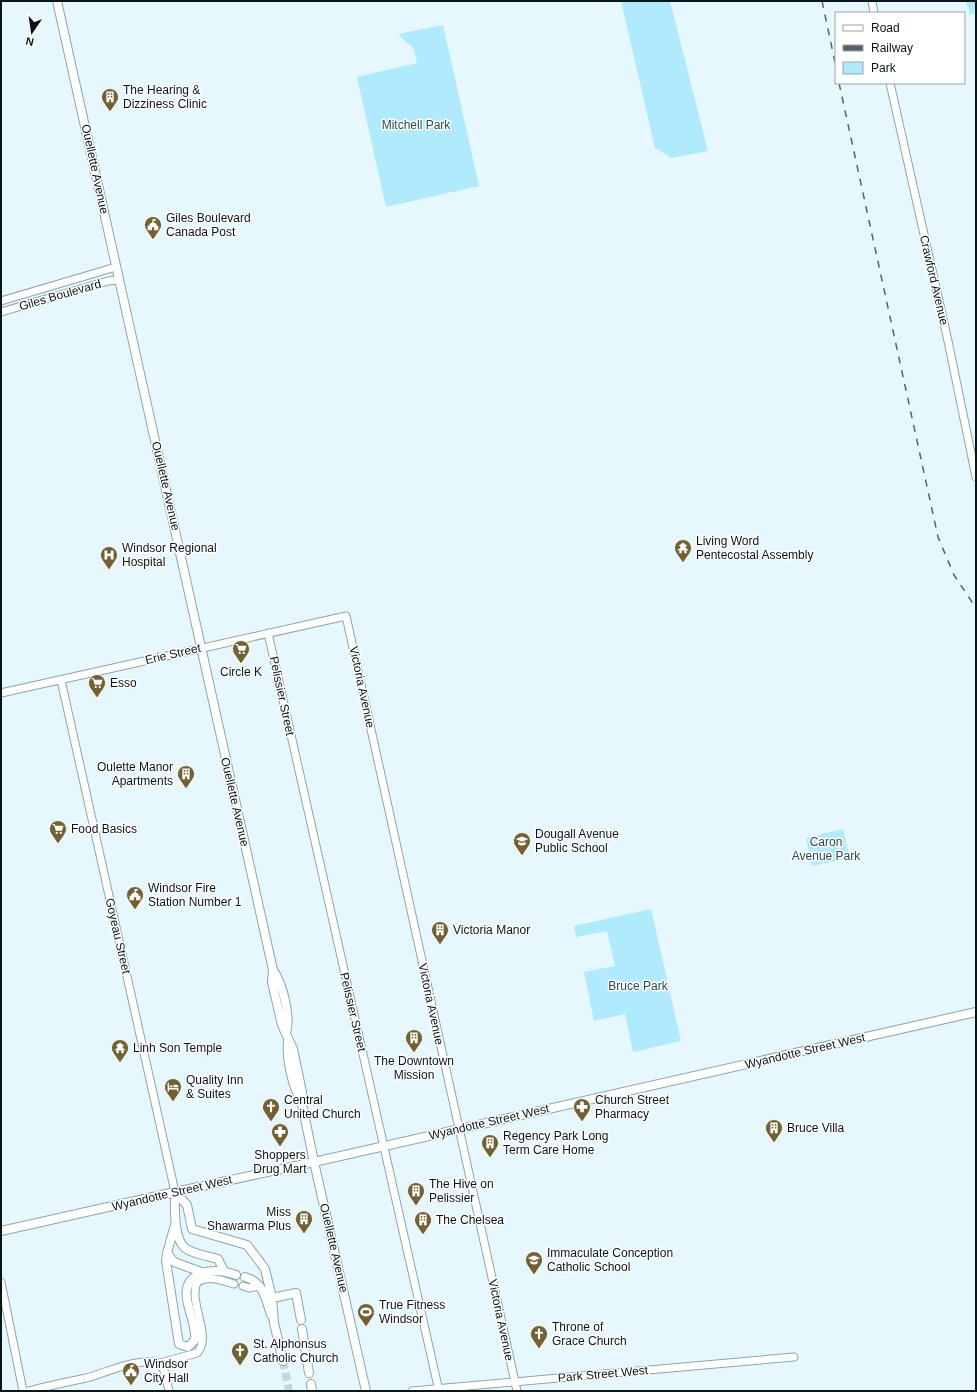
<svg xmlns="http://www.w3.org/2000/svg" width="977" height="1392" font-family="Arial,sans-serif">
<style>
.green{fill:#b0eafd}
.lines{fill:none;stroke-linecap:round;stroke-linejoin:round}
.primary-tunnel{stroke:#c5d6dc;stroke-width:8;stroke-dasharray:8 4;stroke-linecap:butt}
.tertiary-casing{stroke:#8aa6b0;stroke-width:9}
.secondary-casing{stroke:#8aa6b0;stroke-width:10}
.primary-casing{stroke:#8aa6b0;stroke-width:10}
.tertiary{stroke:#fff;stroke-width:7}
.secondary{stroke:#fff;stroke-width:8}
.primary{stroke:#fff;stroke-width:8}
.rail{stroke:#556266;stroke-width:1.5;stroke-dasharray:7 7;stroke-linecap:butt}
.labels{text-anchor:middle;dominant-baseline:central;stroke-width:3;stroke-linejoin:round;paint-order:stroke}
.poi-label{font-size:12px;fill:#0a1518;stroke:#fff;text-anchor:start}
.park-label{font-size:12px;fill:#234d59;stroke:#fff}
.street-label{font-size:12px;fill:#0a1518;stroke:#fff}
</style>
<rect width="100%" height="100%" fill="#e6f8fe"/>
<!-- green -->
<path class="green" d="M621,1H670L708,151L672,158L655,148Z
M966,1H976V13L970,15Z
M443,25L479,186L386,207L357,77L417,63L414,49L398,34Z
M843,829L850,858L812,866L806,838Z
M651,909L681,1041L633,1052L625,1014L594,1021L584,972L615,966L607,931L576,937L574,926Z"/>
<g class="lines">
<!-- primary-tunnel -->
<path class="primary-tunnel" d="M283,1361L289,1391"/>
<defs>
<path id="tertiary" d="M872,1L874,13
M890,83L948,341L976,477
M1,301L116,267
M1,312L108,281L119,280
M268,633L439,1391
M61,680L175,1192
M1,693L346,616L517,1391
M1,1282L23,1391
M243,1286L249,1288L260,1286
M160,1363L197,1353C213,1336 188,1304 197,1282C209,1275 221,1280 234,1284
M160,1363L165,1373L169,1391
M29,1391C48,1386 67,1382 86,1378C109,1372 137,1357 160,1363
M412,1391L794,1357"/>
<path id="secondary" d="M314,1162L976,1012
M1,1231L175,1192"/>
<path id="primary" d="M57,1L273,970L272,982L282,1025L293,1049L302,1092V1104L314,1162L366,1391
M273,970C283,984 291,1017 286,1033
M288,1041C286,1060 293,1087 302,1104
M175,1192L187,1205L192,1229L247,1245L265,1269L272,1298L274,1323L283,1361
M175,1192L314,1162
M175,1192C175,1206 173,1238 185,1248C193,1254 207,1256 218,1259L224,1271
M175,1225L167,1253L166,1261L179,1344L188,1347L195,1340C198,1318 171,1287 200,1274C212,1269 225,1271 236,1275
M167,1253L174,1262L204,1273
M245,1277C263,1282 266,1299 271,1315
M272,1298L296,1293L301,1320
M302,1329L309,1373
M311,1384L312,1391"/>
</defs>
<!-- tertiary casing -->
<use href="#tertiary" class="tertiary-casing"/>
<!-- secondary casing -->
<use href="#secondary" class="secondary-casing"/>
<!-- primary casing -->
<use href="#primary" class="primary-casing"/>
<!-- tertiary -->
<use href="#tertiary" class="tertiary"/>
<!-- secondary -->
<use href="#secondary" class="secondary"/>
<!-- primary -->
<use href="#primary" class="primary"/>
<!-- rail -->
<path class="rail" d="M822,1L836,67
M839,83L938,537L954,575L976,608"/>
</g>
<!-- icons -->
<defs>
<symbol id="building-pin" viewBox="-11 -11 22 30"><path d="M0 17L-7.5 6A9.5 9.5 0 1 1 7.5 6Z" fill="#736230" stroke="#fff"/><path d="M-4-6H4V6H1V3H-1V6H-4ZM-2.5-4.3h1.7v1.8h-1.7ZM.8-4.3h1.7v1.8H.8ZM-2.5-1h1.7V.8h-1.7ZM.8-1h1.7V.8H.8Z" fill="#fff"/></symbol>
<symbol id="civic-pin" viewBox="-11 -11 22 30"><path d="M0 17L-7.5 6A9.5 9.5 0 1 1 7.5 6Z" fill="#736230" stroke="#fff"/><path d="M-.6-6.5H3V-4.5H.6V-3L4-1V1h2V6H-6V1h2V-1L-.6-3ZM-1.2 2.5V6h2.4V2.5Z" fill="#fff"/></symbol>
<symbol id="temple-pin" viewBox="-11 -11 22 30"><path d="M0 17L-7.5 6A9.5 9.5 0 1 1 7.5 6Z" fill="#736230" stroke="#fff"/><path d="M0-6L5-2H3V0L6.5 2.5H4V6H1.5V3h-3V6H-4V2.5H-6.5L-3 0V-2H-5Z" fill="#fff"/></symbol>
<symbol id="hospital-pin" viewBox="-11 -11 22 30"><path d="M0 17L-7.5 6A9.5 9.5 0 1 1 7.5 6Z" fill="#736230" stroke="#fff"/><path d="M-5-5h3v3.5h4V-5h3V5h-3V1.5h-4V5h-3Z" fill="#fff"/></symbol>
<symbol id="supermarket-pin" viewBox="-11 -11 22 30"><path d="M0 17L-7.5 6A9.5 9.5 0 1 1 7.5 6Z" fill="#736230" stroke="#fff"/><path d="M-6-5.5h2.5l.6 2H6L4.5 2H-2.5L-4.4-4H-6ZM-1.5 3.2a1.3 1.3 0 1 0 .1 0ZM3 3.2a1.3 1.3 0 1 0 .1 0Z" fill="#fff"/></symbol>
<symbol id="school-pin" viewBox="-11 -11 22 30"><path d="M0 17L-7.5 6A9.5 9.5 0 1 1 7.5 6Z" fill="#736230" stroke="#fff"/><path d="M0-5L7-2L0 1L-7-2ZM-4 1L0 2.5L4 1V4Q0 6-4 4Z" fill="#fff"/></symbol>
<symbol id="hotel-pin" viewBox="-11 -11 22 30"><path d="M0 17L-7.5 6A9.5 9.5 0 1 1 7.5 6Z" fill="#736230" stroke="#fff"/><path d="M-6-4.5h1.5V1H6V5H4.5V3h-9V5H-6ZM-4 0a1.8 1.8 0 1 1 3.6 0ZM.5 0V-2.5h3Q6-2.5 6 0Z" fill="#fff"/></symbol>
<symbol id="church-pin" viewBox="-11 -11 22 30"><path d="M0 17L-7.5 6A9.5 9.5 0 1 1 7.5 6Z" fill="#736230" stroke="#fff"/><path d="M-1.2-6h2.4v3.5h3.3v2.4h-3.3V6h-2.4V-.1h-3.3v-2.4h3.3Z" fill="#fff"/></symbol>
<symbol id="pharmacy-pin" viewBox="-11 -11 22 30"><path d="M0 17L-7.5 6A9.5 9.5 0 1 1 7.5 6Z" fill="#736230" stroke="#fff"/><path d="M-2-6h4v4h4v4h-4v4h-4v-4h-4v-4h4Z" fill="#fff"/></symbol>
<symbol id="stadium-pin" viewBox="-11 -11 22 30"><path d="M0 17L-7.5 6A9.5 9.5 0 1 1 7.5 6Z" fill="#736230" stroke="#fff"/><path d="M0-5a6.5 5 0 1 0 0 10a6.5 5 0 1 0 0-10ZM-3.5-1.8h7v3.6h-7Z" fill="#fff"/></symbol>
</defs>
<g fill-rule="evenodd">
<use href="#building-pin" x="100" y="87" width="20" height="27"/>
<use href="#civic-pin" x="143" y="215" width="20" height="27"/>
<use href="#temple-pin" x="673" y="538" width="20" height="27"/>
<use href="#hospital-pin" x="99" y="545" width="20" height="27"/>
<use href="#supermarket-pin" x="231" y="639" width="20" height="27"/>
<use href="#supermarket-pin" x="87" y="673" width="20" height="27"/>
<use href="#building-pin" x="176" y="764" width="20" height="27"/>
<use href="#supermarket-pin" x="48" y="819" width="20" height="27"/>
<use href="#school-pin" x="512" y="831" width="20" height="27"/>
<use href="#civic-pin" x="125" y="885" width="20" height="27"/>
<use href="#building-pin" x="430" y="920" width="20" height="27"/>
<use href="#building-pin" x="404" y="1028" width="20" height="27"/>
<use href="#temple-pin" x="110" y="1038" width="20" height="27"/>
<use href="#hotel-pin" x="163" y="1077" width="20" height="27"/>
<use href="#church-pin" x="261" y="1097" width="20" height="27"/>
<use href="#pharmacy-pin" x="572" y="1097" width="20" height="27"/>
<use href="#building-pin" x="764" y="1118" width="20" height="27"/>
<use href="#pharmacy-pin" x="270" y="1122" width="20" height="27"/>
<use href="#building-pin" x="480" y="1133" width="20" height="27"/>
<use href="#building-pin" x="406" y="1181" width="20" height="27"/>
<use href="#building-pin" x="294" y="1209" width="20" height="27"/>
<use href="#building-pin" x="413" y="1210" width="20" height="27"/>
<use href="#school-pin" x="524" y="1250" width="20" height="27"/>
<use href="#stadium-pin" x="356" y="1302" width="20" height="27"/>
<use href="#church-pin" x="529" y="1324" width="20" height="27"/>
<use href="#church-pin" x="230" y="1341" width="20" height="27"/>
<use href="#civic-pin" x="121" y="1361" width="20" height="27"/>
</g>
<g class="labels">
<!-- poi labels -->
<g class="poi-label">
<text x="123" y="90">The Hearing &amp;<tspan x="123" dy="14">Dizziness Clinic</tspan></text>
<text x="166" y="218">Giles Boulevard<tspan x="166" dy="14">Canada Post</tspan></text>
<text x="696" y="541">Living Word<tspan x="696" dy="14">Pentecostal Assembly</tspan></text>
<text x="122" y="548">Windsor Regional<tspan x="122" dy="14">Hospital</tspan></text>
<text x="241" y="672" text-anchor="middle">Circle K</text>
<text x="110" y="683">Esso</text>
<text x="173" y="767" text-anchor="end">Oulette Manor<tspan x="173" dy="14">Apartments</tspan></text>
<text x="71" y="829">Food Basics</text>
<text x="535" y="834">Dougall Avenue<tspan x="535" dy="14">Public School</tspan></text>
<text x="148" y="888">Windsor Fire<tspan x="148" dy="14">Station Number 1</tspan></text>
<text x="453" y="930">Victoria Manor</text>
<text x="133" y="1048">Linh Son Temple</text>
<text x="414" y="1061" text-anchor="middle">The Downtown<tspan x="414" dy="14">Mission</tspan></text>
<text x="186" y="1080">Quality Inn<tspan x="186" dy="14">&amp; Suites</tspan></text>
<text x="284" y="1100">Central<tspan x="284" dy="14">United Church</tspan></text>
<text x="595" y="1100">Church Street<tspan x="595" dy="14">Pharmacy</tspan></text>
<text x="787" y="1128">Bruce Villa</text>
<text x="503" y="1136">Regency Park Long<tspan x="503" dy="14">Term Care Home</tspan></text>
<text x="280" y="1155" text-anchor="middle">Shoppers<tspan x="280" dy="14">Drug Mart</tspan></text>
<text x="429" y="1184">The Hive on<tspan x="429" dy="14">Pelissier</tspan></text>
<text x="291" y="1212" text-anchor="end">Miss<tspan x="291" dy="14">Shawarma Plus</tspan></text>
<text x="436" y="1220">The Chelsea</text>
<text x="547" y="1253">Immaculate Conception<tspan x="547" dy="14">Catholic School</tspan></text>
<text x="379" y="1305">True Fitness<tspan x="379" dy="14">Windsor</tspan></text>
<text x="552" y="1327">Throne of<tspan x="552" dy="14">Grace Church</tspan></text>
<text x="253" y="1344">St. Alphonsus<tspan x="253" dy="14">Catholic Church</tspan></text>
<text x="144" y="1364">Windsor<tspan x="144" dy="14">City Hall</tspan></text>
</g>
<!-- park labels -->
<g class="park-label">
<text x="416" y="125">Mitchell Park</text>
<text x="826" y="842">Caron<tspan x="826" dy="14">Avenue Park</tspan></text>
<text x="638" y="986">Bruce Park</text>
</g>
<!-- street labels -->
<g class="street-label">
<text transform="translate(95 169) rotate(78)">Ouellette Avenue</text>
<text transform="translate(934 280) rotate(77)">Crawford Avenue</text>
<text transform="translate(60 295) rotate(-16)">Giles Boulevard</text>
<text transform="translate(166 486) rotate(77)">Ouellette Avenue</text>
<text transform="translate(173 654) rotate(-13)">Erie Street</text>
<text transform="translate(362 687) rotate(78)">Victoria Avenue</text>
<text transform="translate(282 696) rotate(78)">Pelissier Street</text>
<text transform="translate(235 802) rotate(77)">Ouellette Avenue</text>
<text transform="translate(118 936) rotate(77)">Goyeau Street</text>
<text transform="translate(431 1004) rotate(78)">Victoria Avenue</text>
<text transform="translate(353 1012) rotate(77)">Pelissier Street</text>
<text transform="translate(805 1051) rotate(-13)">Wyandotte Street West</text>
<text transform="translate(489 1122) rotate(-13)">Wyandotte Street West</text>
<text transform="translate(172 1193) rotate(-13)">Wyandotte Street West</text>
<text transform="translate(334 1248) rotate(77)">Ouellette Avenue</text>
<text transform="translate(501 1320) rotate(78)">Victoria Avenue</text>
<text transform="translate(603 1374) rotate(-5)">Park Street West</text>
</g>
</g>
<!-- border -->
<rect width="977" height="1392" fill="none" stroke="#0a1518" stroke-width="4"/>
<!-- legend -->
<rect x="835" y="12" width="130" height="72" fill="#ffffff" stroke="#9da1a3"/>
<rect x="843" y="25" width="20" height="6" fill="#ffffff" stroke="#9da1a3"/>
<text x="871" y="32" font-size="12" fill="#0a1518">Road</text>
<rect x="843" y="45" width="20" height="6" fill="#556266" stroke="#9da1a3"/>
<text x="871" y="52" font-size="12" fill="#0a1518">Railway</text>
<rect x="843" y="62" width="20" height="12" fill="#b0eafd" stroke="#9da1a3"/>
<text x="871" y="72" font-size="12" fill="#0a1518">Park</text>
<!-- north arrow -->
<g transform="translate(32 32) rotate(193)" stroke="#ffffff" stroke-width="3" paint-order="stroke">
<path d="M0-3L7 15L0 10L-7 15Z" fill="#0a1518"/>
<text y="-6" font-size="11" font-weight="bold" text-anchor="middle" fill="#0a1518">N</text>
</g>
</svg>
